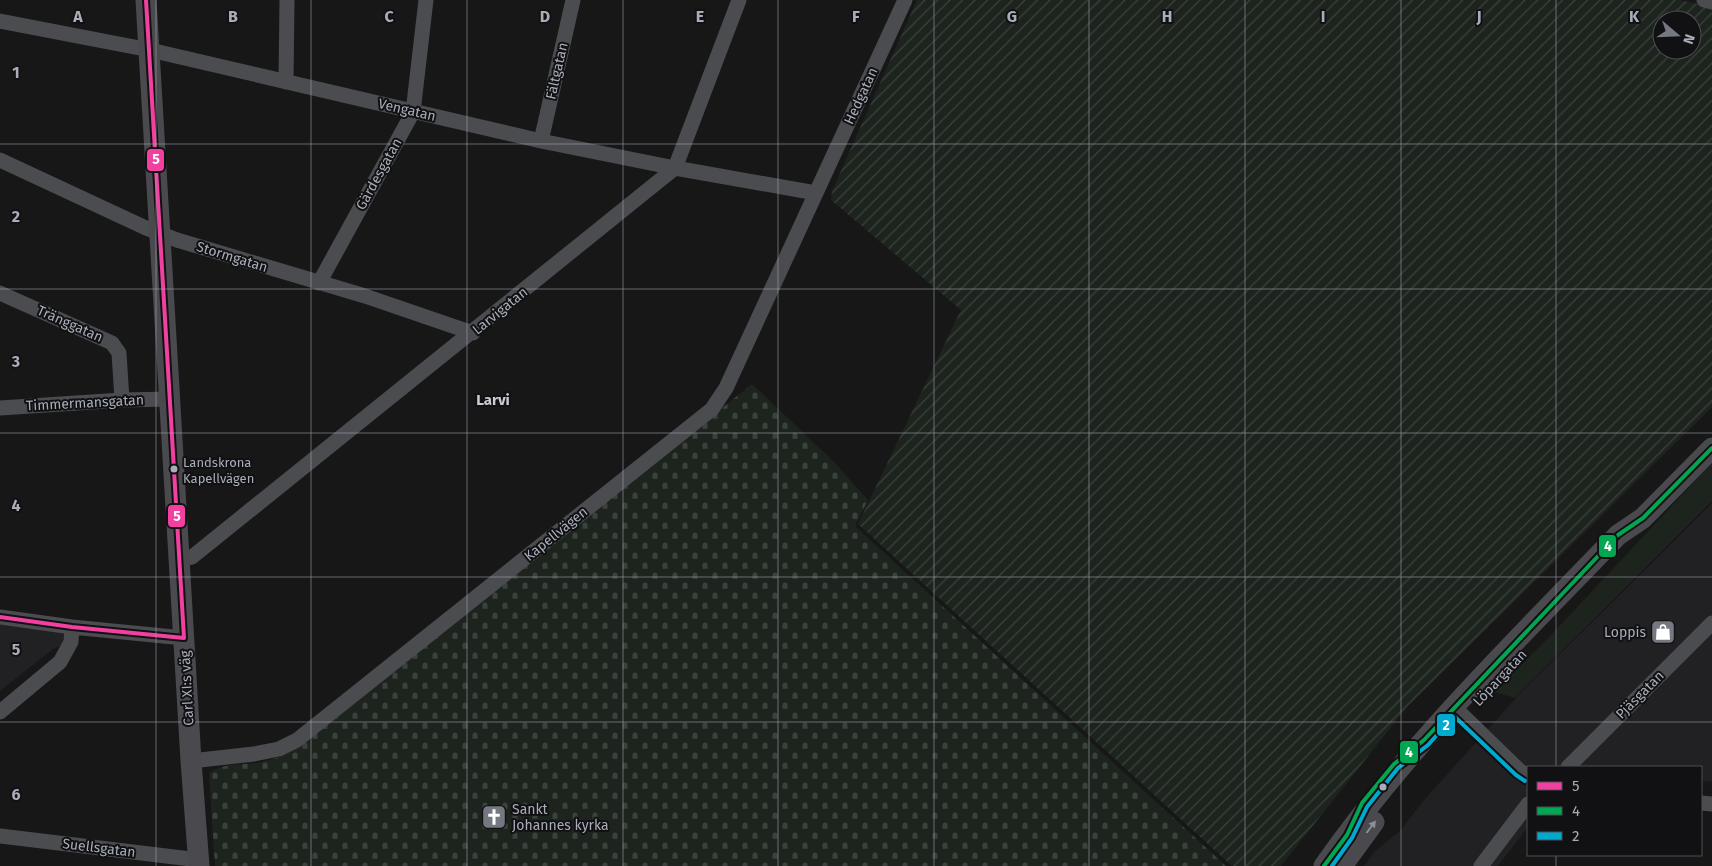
<svg xmlns="http://www.w3.org/2000/svg" width="1712" height="866" font-family="'Fira Sans',sans-serif">
<style>
.built{fill:#212123}
.cemetery{fill:url(#cemetery-stones)}
.park{fill:#1d241e}
.garden{fill:url(#garden-furrows);fill-rule:evenodd}
.lines{fill:none;stroke-linecap:round;stroke-linejoin:round}
.street{stroke:#4b4c50;stroke-width:15}
.secondary{stroke:#4a4a4e;stroke-width:21}
.bus-1-casing{stroke:#111113;stroke-width:8}
.bus-2-casing{stroke:#111113;stroke-width:8}
.bus-3-casing{stroke:#111113;stroke-width:8}
.bus-1{stroke:#f240a1;stroke-width:4}
.bus-2{stroke:#00a651;stroke-width:4}
.bus-3{stroke:#00a9ce;stroke-width:4}
.oneway{fill:#8c8f98}
.grid{fill:none;stroke:#a8adb8;stroke-width:1;stroke-opacity:0.55}
.bus-dot{fill:#a8adb8;stroke:#111113;stroke-width:2}
.labels{text-anchor:middle;dominant-baseline:central;stroke-width:4;stroke-linejoin:round;paint-order:stroke}
.bus-label{font-size:13px;fill:#a8adb8;stroke:#111113;text-anchor:start}
.street-label{font-size:14px;fill:#a8adb8;stroke:#111113}
.poi-label{font-size:14px;fill:#a8adb8;stroke:#111113;text-anchor:end}
.neighbourhood-label{font-size:15px;font-weight:bold;fill:#c9ccd4;stroke:#111113}
.grid-label{font-size:16px;text-anchor:middle;font-weight:bold;fill:#a8adb8;stroke:#111113;stroke-width:4;stroke-linejoin:round;paint-order:stroke}
.line-badge{stroke:#111113;stroke-width:2}
.badge-label{font-size:14px;text-anchor:middle;font-weight:bold;fill:#fff}
</style>
<defs>
<pattern id="cemetery-stones" width="16" height="16" patternUnits="userSpaceOnUse" patternTransform="scale(1.25)"><rect width="16" height="16" fill="#1d241e"/><path d="M2 7V4a2 2 0 0 1 4 0v3zM10 15v-3a2 2 0 0 1 4 0v3z" fill="#3b413d"/></pattern>
<pattern id="garden-furrows" width="10" height="10" patternUnits="userSpaceOnUse" patternTransform="scale(1.25)"><rect width="10" height="10" fill="#1d241e"/><path d="M-1 1l2-2M0 10L10 0M9 11l2-2" fill="none" stroke="#3b413d"/></pattern>
</defs>
<rect width="100%" height="100%" fill="#171717"/>
<!-- built -->
<path class="built" d="M1712,503V782L1701,781V767H1528V827L1498,866H1364L1375,851L1401,830L1423,801L1516,698Z
M0,623L62,630L66,637L67,644L53,649L0,691Z"/>
<!-- cemetery -->
<path class="cemetery" d="M752,384L833,461L868,500L855,526L1226,866H215L209,773C223,763 240,765 256,763C273,761 287,754 301,745Z"/>
<!-- park -->
<path class="park" d="M1712,463V501L1515,698L1494,692L1551,635Z"/>
<!-- garden -->
<path class="garden" d="M917,0H1680L1712,7V407L1407,707L1281,866H1232L858,524L961,310L831,200L832,191ZM1662,20H1692V50H1662Z"/>
<g class="lines">
<!-- street -->
<path class="street" d="M1704,0L1712,2
M0,21L150,50L541,141L675,168L816,193
M286,82L287,0
M541,141L573,0
M0,160L146,228L177,240L365,296L473,333
M319,283L413,112L426,0
M0,293L112,343L119,353L122,400
M0,408L122,400L170,399
M180,559L192,557L675,168L739,0
M0,617L72,627L184,638
M1454,707L1520,771L1528,776
M0,712L60,662L71,642L72,627
M191,761L254,754L279,749L297,740L712,409L726,388L905,0
M1568,767L1712,623
M1701,803L1712,804
M0,836L199,860
M1481,866L1528,804"/>
<!-- secondary -->
<path class="secondary" d="M146,0L191,761L199,866
M1324,866C1409,745 1516,641 1618,535L1643,518L1712,448
M1342,866L1374,822"/>
<defs>
<path id="bus-1" d="M146,0L184,638
M0,617L72,627L184,638"/>
<path id="bus-2" d="M1324,866L1347,835L1362,803L1394,764L1424,740L1618,535L1643,518L1712,448"/>
<path id="bus-3" d="M1332,866L1352,838L1367,807L1398,768L1428,745L1454,716L1516,775L1525,781"/>
</defs>
<!-- bus-1 casing -->
<use href="#bus-1" class="bus-1-casing"/>
<!-- bus-2 casing -->
<use href="#bus-2" class="bus-2-casing"/>
<!-- bus-3 casing -->
<use href="#bus-3" class="bus-3-casing"/>
<!-- bus-1 -->
<use href="#bus-1" class="bus-1"/>
<!-- bus-2 -->
<use href="#bus-2" class="bus-2"/>
<!-- bus-3 -->
<use href="#bus-3" class="bus-3"/>
</g>
<!-- one-way arrows -->
<defs><path id="oneway-solid" d="M-6-.8H1V-3.2L6.5 0L1 3.2V.8H-6Z" transform="scale(1.25)"/></defs>
<use class="oneway" href="#oneway-solid" transform="translate(1371 827) rotate(-53)"/>
<!-- grid -->
<path class="grid" d="M156,0V866M311,0V866M467,0V866M623,0V866M778,0V866M934,0V866M1089,0V866M1245,0V866M1401,0V866M1556,0V767M0,144H1712M0,289H1712M0,433H1712M0,577H1712M0,722H1712M1556,855V866"/>
<!-- icons -->
<defs>
<symbol id="shop-square" viewBox="-11 -11 22 22"><rect x="-9" y="-9" width="18" height="18" rx="4" fill="#757880" stroke="#111113"/><path d="M-5-2.5h2.3a2.7 3.5 0 0 1 5.4 0H5L5.5 6h-11ZM-1.5-2.5h3a1.5 2.3 0 0 0-3 0Z" fill="#fff"/></symbol>
<symbol id="church-square" viewBox="-11 -11 22 22"><rect x="-9" y="-9" width="18" height="18" rx="4" fill="#757880" stroke="#111113"/><path d="M-1.2-6h2.4v3.5h3.3v2.4h-3.3V6h-2.4V-.1h-3.3v-2.4h3.3Z" fill="#fff"/></symbol>
</defs>
<g fill-rule="evenodd">
<use href="#shop-square" x="1649" y="618" width="28" height="28"/>
<use href="#church-square" x="480" y="803" width="28" height="28"/>
</g>
<!-- markers -->
<g class="bus-dot">
<circle cx="174" cy="469" r="4.5"/>
<circle cx="1383" cy="787" r="4.5"/>
</g>
<g class="labels">
<!-- bus labels -->
<g class="bus-label">
<text x="183" y="462">Landskrona<tspan x="183" dy="16">Kapellvägen</tspan></text>
</g>
<!-- street labels -->
<g class="street-label">
<text transform="translate(557 71) rotate(-77)">Fältgatan</text>
<text transform="translate(861 96) rotate(-65)">Hedgatan</text>
<text transform="translate(407 110) rotate(13)">Vengatan</text>
<text transform="translate(379 174) rotate(-61)">Gärdesgatan</text>
<text transform="translate(232 257) rotate(17)">Stormgatan</text>
<text transform="translate(500 311) rotate(-39)">Larvigatan</text>
<text transform="translate(70 324) rotate(24)">Tränggatan</text>
<text transform="translate(85 403) rotate(-3)">Timmermansgatan</text>
<text transform="translate(556 534) rotate(-39)">Kapellvägen</text>
<text transform="translate(1500 678) rotate(-47)">Löpargatan</text>
<text transform="translate(187 688) rotate(-93)">Carl XI:s väg</text>
<text transform="translate(1640 695) rotate(-45)">Pjäsgatan</text>
<text transform="translate(99 848) rotate(7)">Suellsgatan</text>
</g>
<!-- poi labels -->
<g class="poi-label">
<text x="1646" y="632">Loppis</text>
<text x="512" y="809" text-anchor="start">Sankt<tspan x="512" dy="16">Johannes kyrka</tspan></text>
</g>
<!-- neighbourhood labels -->
<g class="neighbourhood-label">
<text x="493" y="400">Larvi</text>
</g>
</g>
<g class="grid-label">
<text x="78" y="22">A</text>
<text x="233" y="22">B</text>
<text x="389" y="22">C</text>
<text x="545" y="22">D</text>
<text x="700" y="22">E</text>
<text x="856" y="22">F</text>
<text x="1012" y="22">G</text>
<text x="1167" y="22">H</text>
<text x="1323" y="22">I</text>
<text x="1479" y="22">J</text>
<text x="1634" y="22">K</text>
<text x="16" y="78">1</text>
<text x="16" y="222">2</text>
<text x="16" y="367">3</text>
<text x="16" y="511">4</text>
<text x="16" y="655">5</text>
<text x="16" y="800">6</text>
</g>
<g class="line-badge">
<rect x="146" y="148" width="19" height="24" rx="5" fill="#f240a1"/>
<rect x="167" y="504" width="19" height="24" rx="5" fill="#f240a1"/>
<rect x="1598" y="534" width="19" height="24" rx="5" fill="#00a651"/>
<rect x="1436" y="713" width="20" height="24" rx="5" fill="#00a9ce"/>
<rect x="1399" y="740" width="20" height="24" rx="5" fill="#00a651"/>
</g>
<g class="badge-label">
<text x="156" y="164">5</text>
<text x="177" y="521">5</text>
<text x="1608" y="551">4</text>
<text x="1446" y="730">2</text>
<text x="1409" y="757">4</text>
</g>
<!-- legend -->
<rect x="1527" y="766" width="175" height="90" fill="#111113" stroke="#4d4f55"/>
<rect x="1537" y="782" width="25" height="8" fill="#f240a1" stroke="#4d4f55"/>
<text x="1572" y="791" font-size="15" fill="#a8adb8">5</text>
<rect x="1537" y="807" width="25" height="8" fill="#00a651" stroke="#4d4f55"/>
<text x="1572" y="816" font-size="15" fill="#a8adb8">4</text>
<rect x="1537" y="832" width="25" height="8" fill="#00a9ce" stroke="#4d4f55"/>
<text x="1572" y="841" font-size="15" fill="#a8adb8">2</text>
<!-- north arrow -->
<g transform="translate(1677 35) rotate(109)"><circle r="24" fill="#111113" stroke="#4d4f55"/>
<path d="M0-4L9 19L0 12L-9 19Z" fill="#757880"/>
<text y="-8" font-size="14" font-weight="bold" text-anchor="middle" fill="#a8adb8">N</text>
</g>
</svg>
